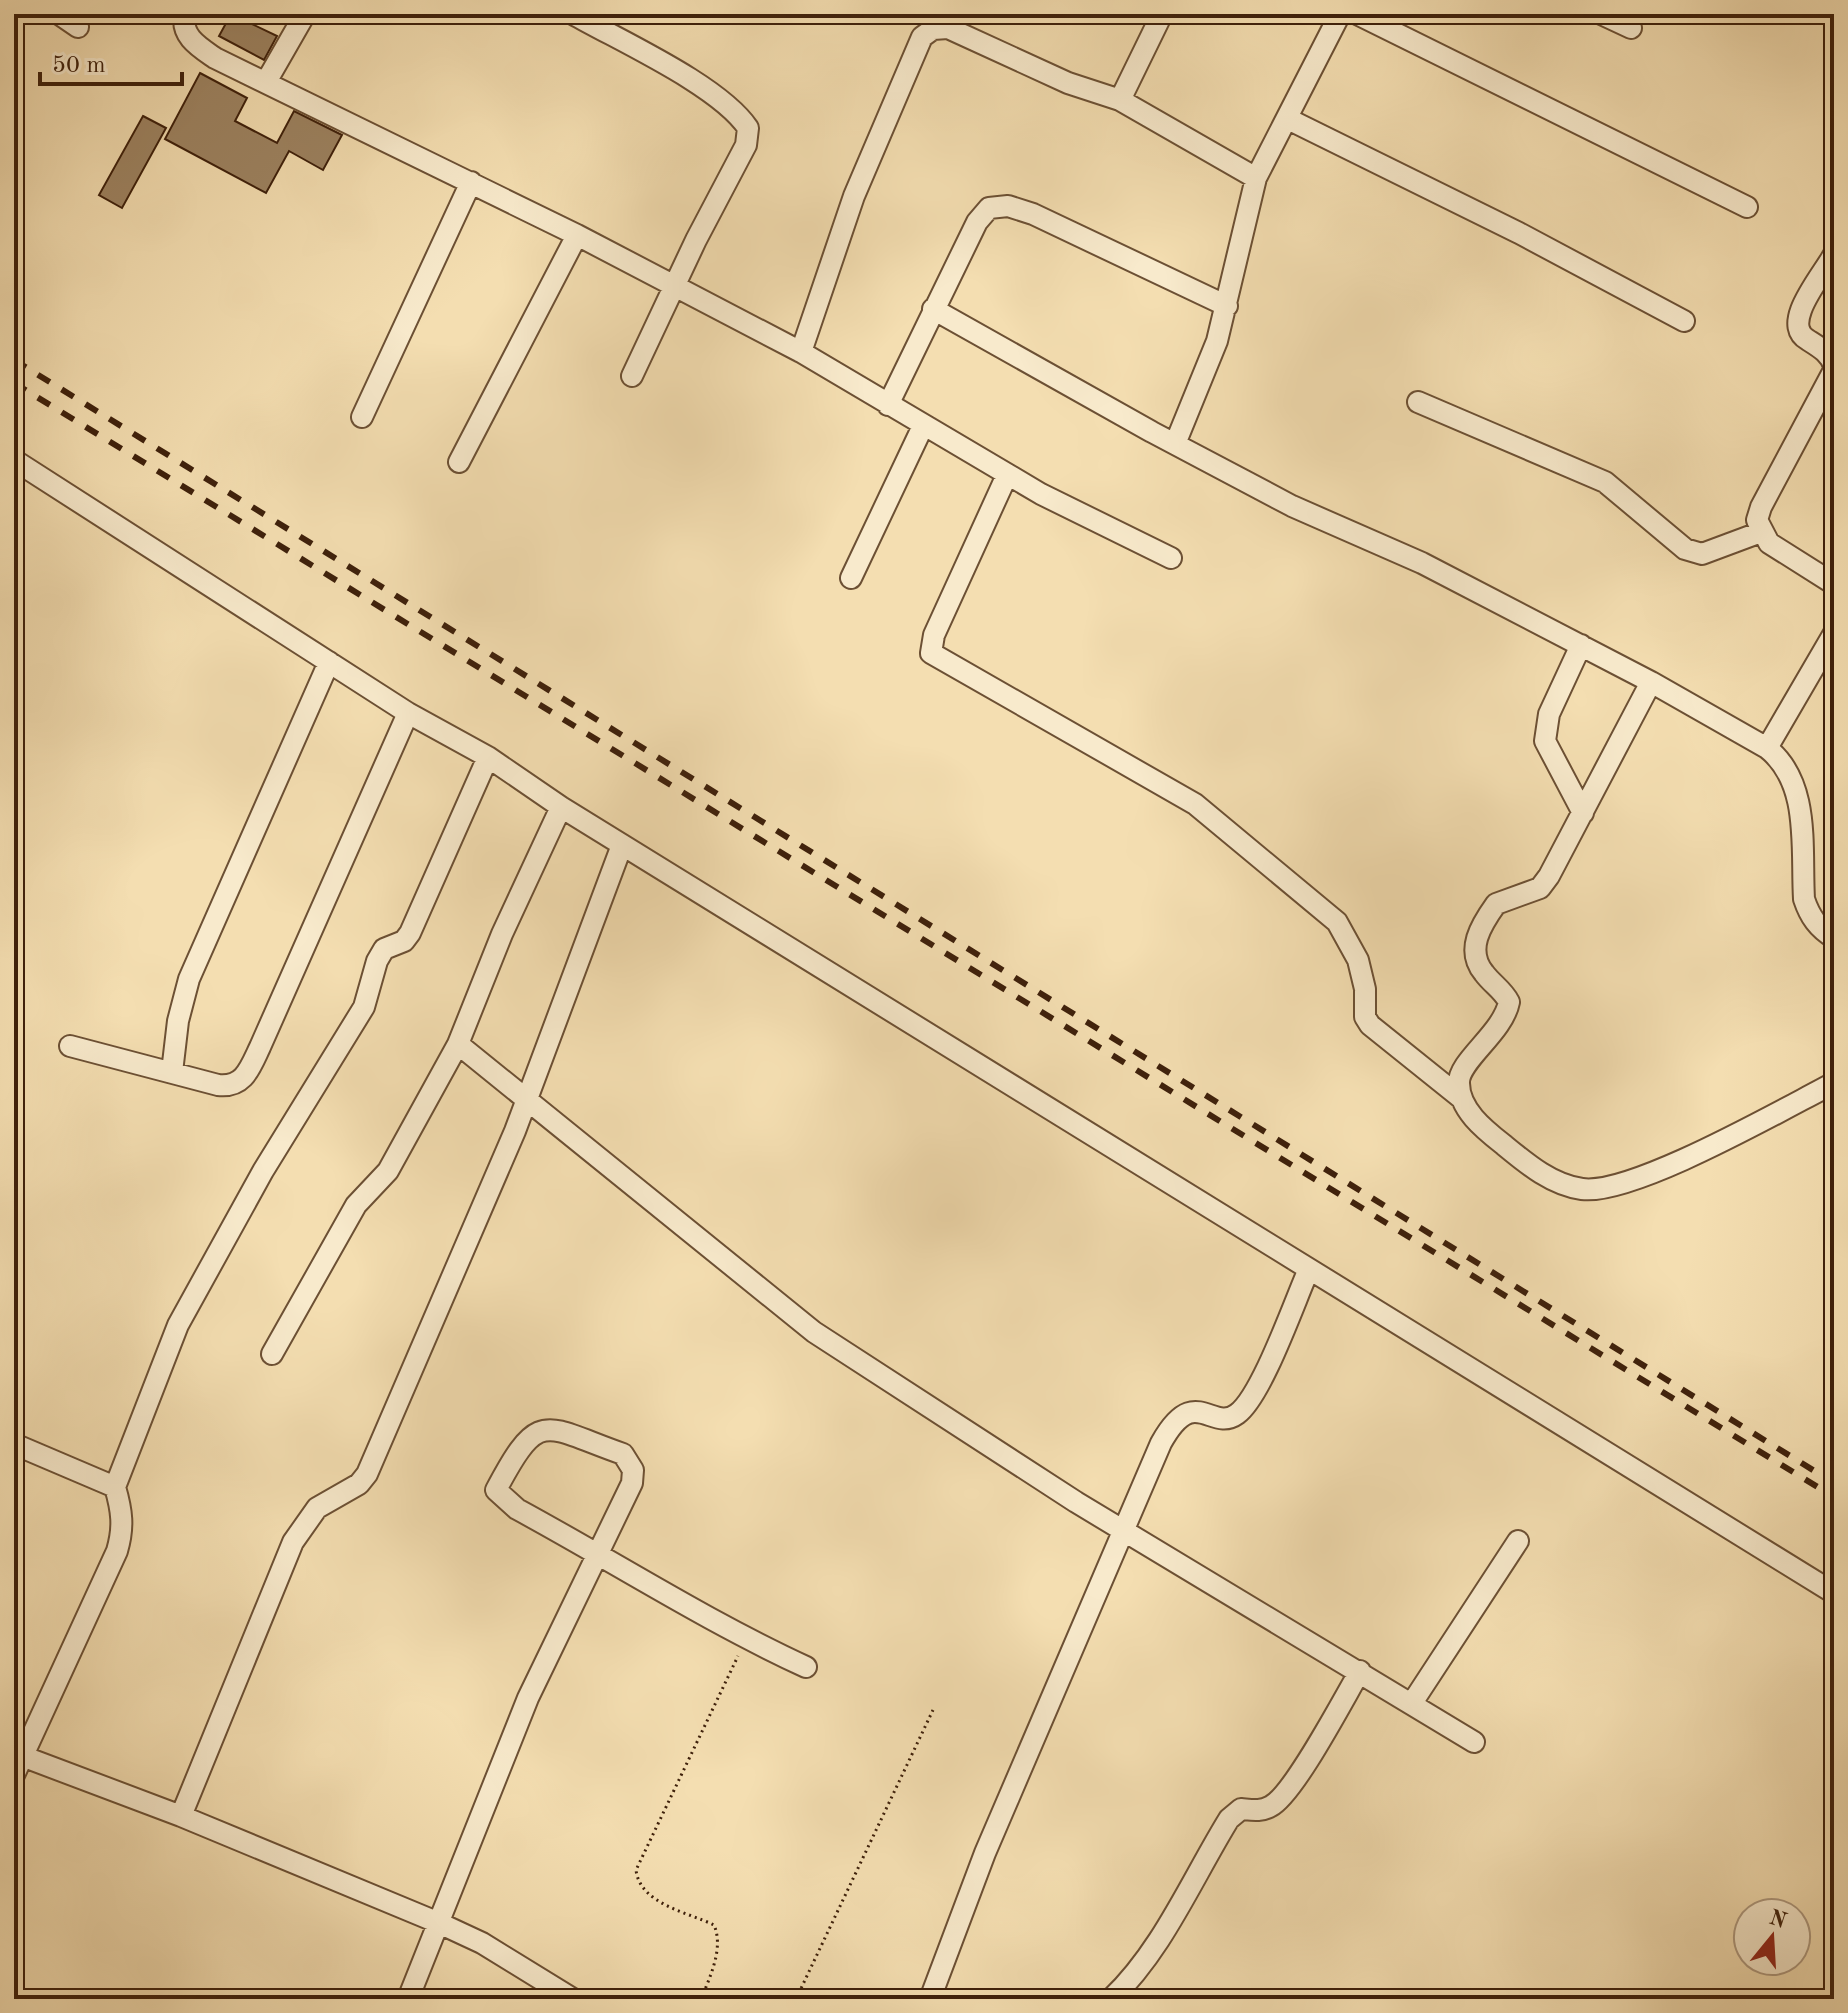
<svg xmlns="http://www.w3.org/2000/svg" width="1848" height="2013" font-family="'Old Standard TT',serif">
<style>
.building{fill:#9d8361;stroke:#3e200b;stroke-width:2}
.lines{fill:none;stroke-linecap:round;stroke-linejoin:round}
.minor-casing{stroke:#6c5034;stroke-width:24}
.path{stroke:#3e200b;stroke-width:3;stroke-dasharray:2 4;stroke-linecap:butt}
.minor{stroke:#f8eacc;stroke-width:20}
.rail{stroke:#3e200b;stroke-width:6;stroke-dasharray:14 14;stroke-linecap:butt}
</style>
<rect width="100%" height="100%" fill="#f4deb1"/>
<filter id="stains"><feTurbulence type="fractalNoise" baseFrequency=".0025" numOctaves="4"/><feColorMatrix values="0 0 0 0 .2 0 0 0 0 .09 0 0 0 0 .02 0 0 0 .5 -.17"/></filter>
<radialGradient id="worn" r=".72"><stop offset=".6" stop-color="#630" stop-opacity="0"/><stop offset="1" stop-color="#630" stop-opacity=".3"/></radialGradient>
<!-- building -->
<path class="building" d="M231,14L277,36L264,60L219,36Z
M200,73L247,98L235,121L277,143L294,111L342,135L323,170L289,151L266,193L165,139Z
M143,116L166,128L122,208L99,195Z"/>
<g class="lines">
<defs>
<path id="minor" d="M59,14L78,27
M185,14C180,36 199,47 215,58L577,235L801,352L1041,494L1171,558
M573,14C620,41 719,85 748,128L746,145L696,240L632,376
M1357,14L1747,207
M1601,14L1631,28
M266,82L305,14
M1120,100L1162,14
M1288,119L1519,233L1684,321
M1834,254C1823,275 1779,324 1808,340C1819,347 1830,353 1834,366
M933,309L1152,432L1292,506L1422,563L1651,682L1767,748C1811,783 1801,848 1804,899C1810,917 1818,928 1834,938
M801,352L854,196L922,37L933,29L948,28L1068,83L1120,100L1256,178
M1834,370L1761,507L1757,520L1769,543L1834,584
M1418,402L1605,482L1685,549L1702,554L1761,532
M888,405L977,222L989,208L1008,206L1033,214L1227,306
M362,417L471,182
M1175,444L1217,341L1256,178L1340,14
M14,460L408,713L488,757L561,807L1834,1593
M459,462L577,235
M1007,475L934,635L931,653L1195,804L1337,922L1358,960L1365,989V1017L1370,1025L1461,1098
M851,578L923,426
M1581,645L1549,714L1545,741L1583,813
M1651,682L1549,876L1540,888L1496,904C1481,925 1465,950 1484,973C1492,984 1503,990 1509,1002C1503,1033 1458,1061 1459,1083C1459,1110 1485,1130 1504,1145C1527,1164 1552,1185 1582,1189C1632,1196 1783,1109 1834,1083
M1767,748L1834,633
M458,1044L814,1332L1076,1502L1474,1742
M70,1046L218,1085C244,1088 250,1068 260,1047L408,713
M172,1072L178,1021L189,979L329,662
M272,1354L356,1205L388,1171L458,1044L502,934L561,807
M14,1444L115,1487
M1412,1703L1518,1541
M14,1753L181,1816L439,1923L482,1943L573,1999
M14,1775L117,1551C124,1527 122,1511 115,1487L178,1325L263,1171L364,1007L377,961L384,949L404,941L410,933L488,757
M181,1816L293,1542L317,1508L359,1484L367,1474L515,1131L622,845
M408,1999L528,1698L632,1483L633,1470L623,1454C543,1426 540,1407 496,1490L517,1509C613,1561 706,1621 806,1667
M930,1999L985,1853L1161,1443C1195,1382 1211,1433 1237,1414C1262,1396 1295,1300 1309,1269
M1111,1999C1162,1951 1192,1879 1229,1819L1241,1809C1252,1810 1261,1812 1271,1806C1294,1794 1344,1698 1360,1671"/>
</defs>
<!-- minor casing -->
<use href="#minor" class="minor-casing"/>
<!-- path -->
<path class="path" d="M701,1999C710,1977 724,1948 714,1925C687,1912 640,1904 636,1870L738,1656
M796,1999L933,1710"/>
<!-- minor -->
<use href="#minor" class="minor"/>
<!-- rail -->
<path class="rail" d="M14,360L1834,1483
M14,383L1834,1497"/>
</g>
<!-- margin -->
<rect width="1848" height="2013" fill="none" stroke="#f4deb1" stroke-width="48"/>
<rect x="16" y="16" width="1816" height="1981" fill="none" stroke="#3e200b" stroke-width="4"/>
<rect x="24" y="24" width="1800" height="1965" fill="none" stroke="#3e200b" stroke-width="2"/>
<!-- north arrow -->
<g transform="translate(1772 1937) rotate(18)"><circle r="38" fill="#f8eacc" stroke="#ae997f" stroke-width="2"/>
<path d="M0-6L14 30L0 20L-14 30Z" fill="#8f2418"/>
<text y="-12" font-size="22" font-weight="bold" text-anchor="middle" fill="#3e200b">N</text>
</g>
<!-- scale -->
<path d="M40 72v12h142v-12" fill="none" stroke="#3e200b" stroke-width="4"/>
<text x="52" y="72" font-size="24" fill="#3e200b" stroke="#f8eacc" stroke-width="6" paint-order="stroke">50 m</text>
<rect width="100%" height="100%" filter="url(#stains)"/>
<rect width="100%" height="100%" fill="url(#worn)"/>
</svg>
